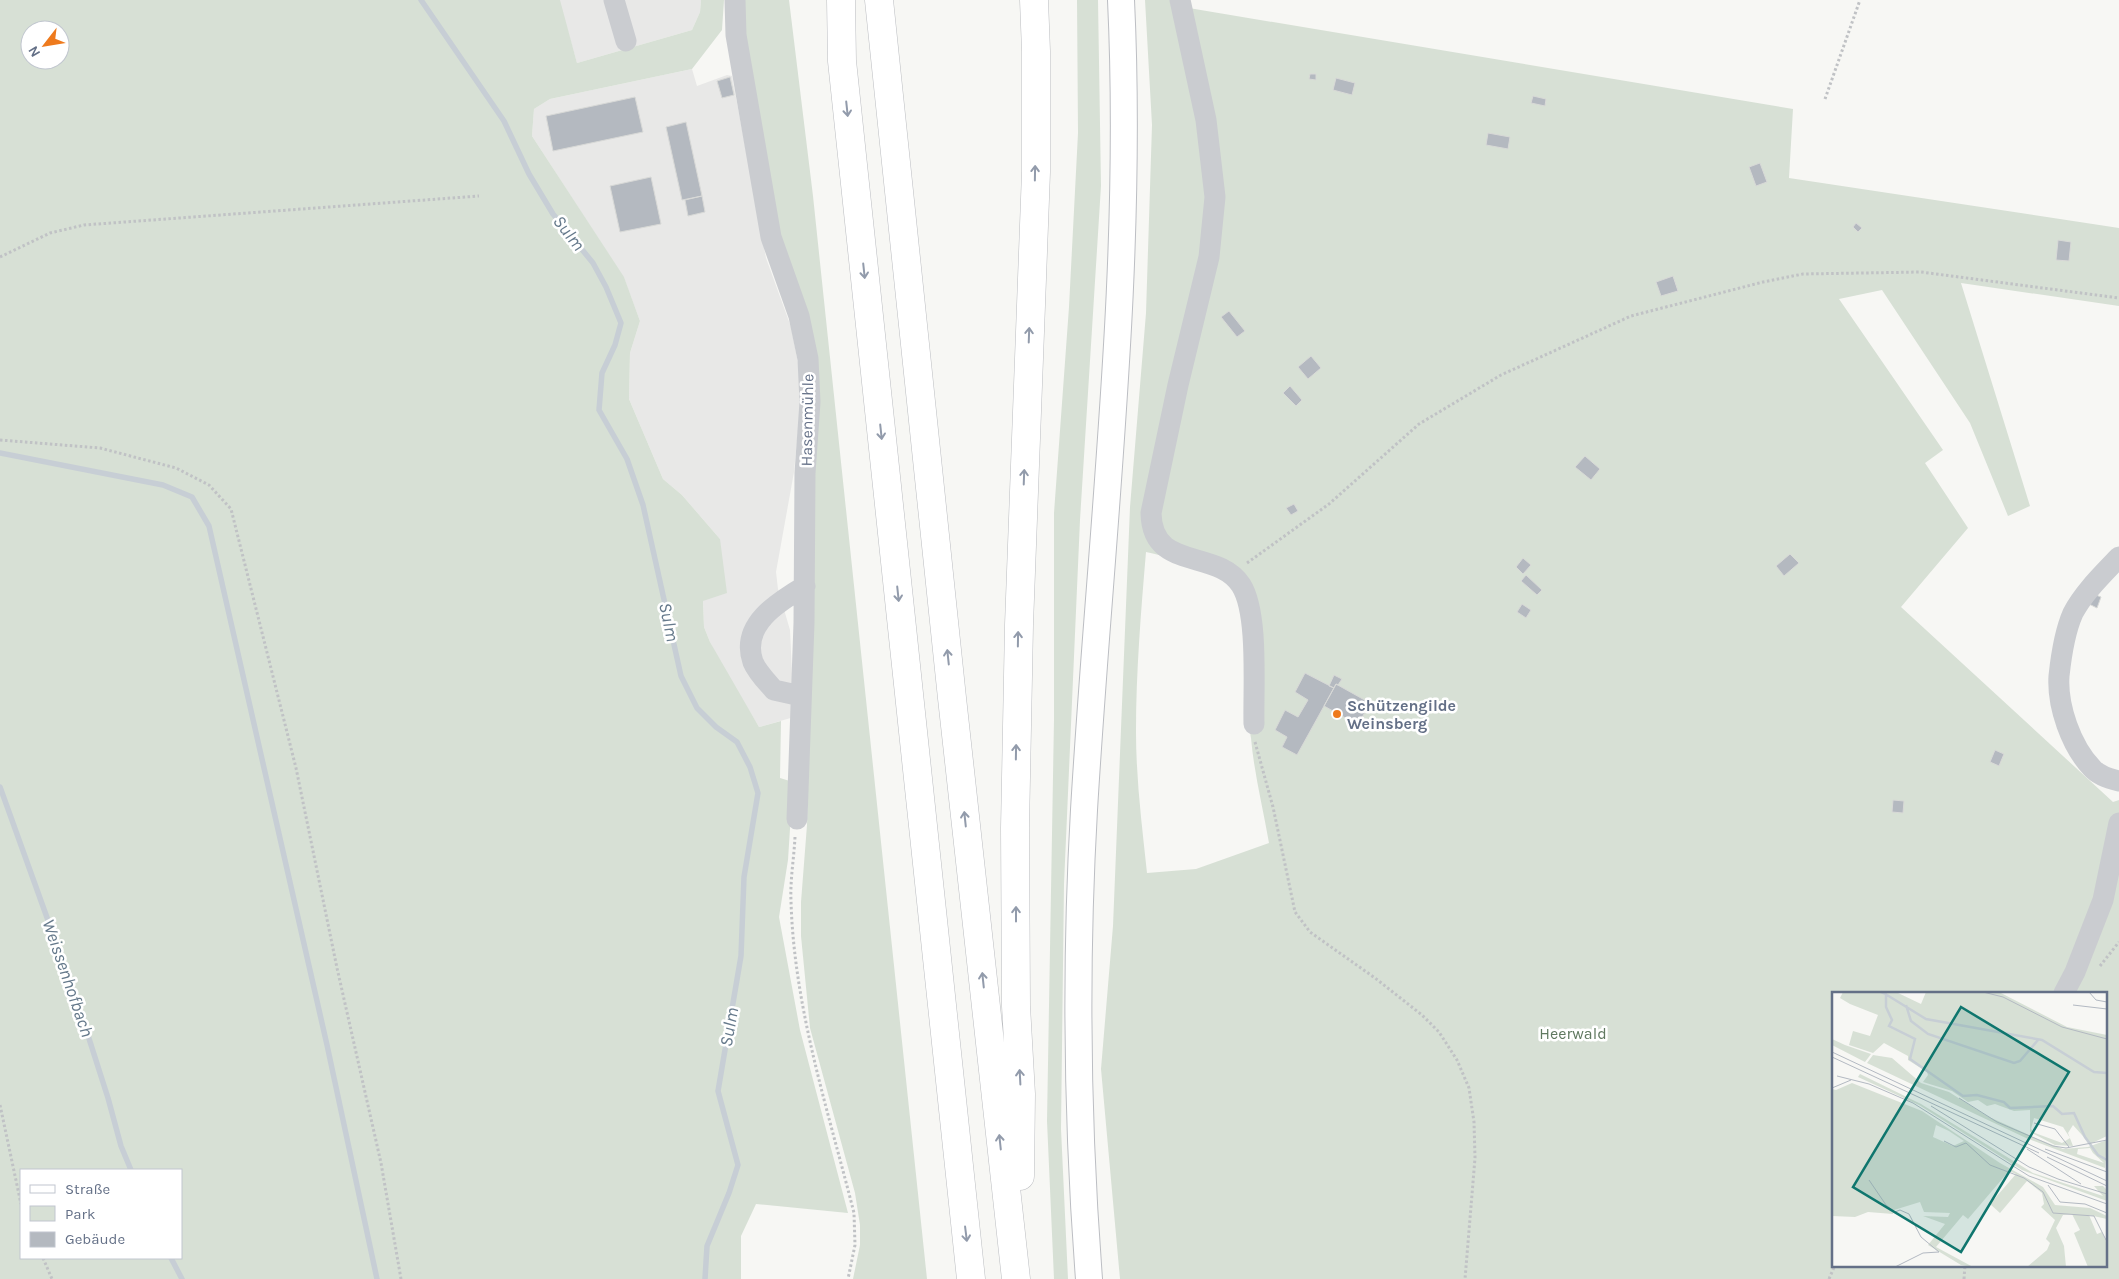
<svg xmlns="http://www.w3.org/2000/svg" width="2119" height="1279" font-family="Karla,sans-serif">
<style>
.built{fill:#e8e8e7}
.green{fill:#d7e0d5;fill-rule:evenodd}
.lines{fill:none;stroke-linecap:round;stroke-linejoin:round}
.stream{stroke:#c7ced5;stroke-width:5.5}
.building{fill:#b4b9c0;stroke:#d8d9d7}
.major-casing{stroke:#bcbec3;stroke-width:28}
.highway-casing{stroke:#bbbdc1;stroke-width:29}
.path{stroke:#c0c2c5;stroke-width:3;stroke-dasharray:2.5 2.5;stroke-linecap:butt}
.minor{stroke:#caccd0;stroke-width:21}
.major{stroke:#fff;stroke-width:26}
.highway{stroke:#fff;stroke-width:28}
.oneway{stroke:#929bab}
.poi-dot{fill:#ee7a1d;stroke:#fff;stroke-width:2}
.labels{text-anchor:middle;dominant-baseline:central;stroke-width:5;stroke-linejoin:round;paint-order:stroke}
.street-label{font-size:16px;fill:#647087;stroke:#fff}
.poi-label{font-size:16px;font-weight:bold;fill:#647087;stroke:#fff;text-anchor:start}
.park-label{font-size:16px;fill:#607960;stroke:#fff}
.water-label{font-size:18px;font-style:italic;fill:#65798b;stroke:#fff}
.inset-river{fill:none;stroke:#c7ced5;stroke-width:2.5}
.inset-road{fill:none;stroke:#b3b9c2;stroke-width:1}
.view{fill:#0f766e;fill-opacity:0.15;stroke:#0f766e;stroke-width:2.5}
.inset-edge{fill:none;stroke:#647087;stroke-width:2.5}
</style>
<rect width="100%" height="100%" fill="#f7f7f4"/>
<!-- built -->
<path class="built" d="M559,0H701L700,12L692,30L577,63Z
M692,69L697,86L727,75L732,76L766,258L791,327L799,368L801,399L794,472L776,572L778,589L790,630L794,717L759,727L718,659L710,642L704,627L703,601L720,539L682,495L663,479L629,399L630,353L640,321L624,278L532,136L534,109L550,99Z"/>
<!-- green -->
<path class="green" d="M0,0H560L577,63L692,30L700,12L701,0H724L722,30L692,69L550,99L534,109L532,136L624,277L640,321L630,353L629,399L663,479L682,495L720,539L727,593L703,601L704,627L710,642L759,727L781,721L780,778L793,782L788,860L779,917L800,1030L848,1213L756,1204L741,1236V1279H0ZM30,30H60V60H30ZM21,1170H181V1258H21Z
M744,0H789L813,196L927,1279H853L860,1245V1225L855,1193L810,1028L801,936V902L807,825L815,450L746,61Z
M1077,0H1098L1101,186L1080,520L1064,884L1061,1129L1068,1279H1054L1047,1121L1054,719V513L1069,307L1078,133Z
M1145,0H1170L1171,5L1793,109L1789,178L2119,228V306L1961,283L2030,506L2008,516L1970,423L1882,290L1839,299L1943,450L1925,463L1968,528L1901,607L2113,802L2119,800V1279H1120L1101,1069L1113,926L1130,507L1146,313L1152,125ZM1146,552C1169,557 1221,572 1235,591C1248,610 1248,710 1251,738C1254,773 1263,808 1269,843L1196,869L1147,873C1142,826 1136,779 1136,732C1136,672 1141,611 1146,552ZM1833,993H2105V1265H1833Z"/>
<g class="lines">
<!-- stream -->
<path class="stream" d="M421,0L504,121L529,174L553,214L593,263L606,287L621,323L615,345L602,373L599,410L627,459L643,505L681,676L697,708L716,727L737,742L750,767L758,793L744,877L741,956L718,1091L738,1165L729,1193L707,1246L705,1279
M0,453L163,485L192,497L209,526L327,1045L377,1279
M0,787L77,1001L108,1098L121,1146L131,1170
M171,1258L182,1279"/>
</g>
<!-- building -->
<path class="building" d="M1310,74H1316V80L1309,79Z
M730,77L734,95L722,98L717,81Z
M1336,78L1355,83L1352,95L1333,90Z
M1533,96L1546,99L1545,106L1531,103Z
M635,97L643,132L553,151L546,116Z
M686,122L702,196L682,200L666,127Z
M1488,133L1510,137L1508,149L1486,145Z
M1760,163L1767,182L1756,186L1749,167Z
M651,177L661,224L620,232L610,186Z
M702,196L705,212L688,216L685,200Z
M1856,223L1862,228L1858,232L1853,227Z
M2058,240L2071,242L2069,261L2056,260Z
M1673,276L1678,291L1661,296L1656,282Z
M1229,311L1245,331L1237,337L1221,317Z
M1311,356L1321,368L1308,379L1298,367Z
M1290,386L1302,400L1296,406L1283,393Z
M1585,456L1600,469L1591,480L1575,467Z
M1294,504L1298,511L1291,515L1286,508Z
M1790,554L1799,563L1784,576L1776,566Z
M1523,558L1531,565L1523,574L1516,567Z
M1526,575L1542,590L1537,595L1521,581Z
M2093,594L2101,597L2097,608L2089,604Z
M1522,604L1531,610L1526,618L1517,612Z
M1305,673L1334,688L1297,755L1282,747L1287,737L1275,730L1285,710L1298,717L1308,700L1295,692Z
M1334,675L1342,679L1338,685L1336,684L1334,688L1329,686Z
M1336,684L1370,703L1358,725L1324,706Z
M1995,750L2004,754L1999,766L1990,762Z
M1893,800L1904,801L1903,813L1892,812Z"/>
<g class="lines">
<defs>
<path id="major" d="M1089,1279C1077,1123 1075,966 1084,810C1100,540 1134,271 1121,0"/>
<path id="highway" d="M841,0L842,61L971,1279
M879,0L952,698L1016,1279
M1020,1176L1021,1094L1016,1006L1015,828L1019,625L1036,172V51L1034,0"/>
</defs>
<!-- major casing -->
<use href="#major" class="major-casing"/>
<!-- highway casing -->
<use href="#highway" class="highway-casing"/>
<!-- path -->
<path class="path" d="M1825,99L1860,0
M0,257L50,233L84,225L479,196
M0,440L100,448L176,468L209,485L231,509L296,768L337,968L381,1163L401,1279
M1247,563L1329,504L1419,424L1501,375L1631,316L1763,282L1803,274L1921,272L2119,298
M1255,742L1273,807L1295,912L1310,932L1375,978L1422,1015L1439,1032L1457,1060L1469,1088L1474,1122L1475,1158L1465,1279
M795,837C794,858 790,880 791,901C794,1008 828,1110 854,1213L855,1245L848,1279
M2100,966L2119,942
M0,1105L21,1204
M43,1258L52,1279
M1829,1279L1835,1265
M1964,1279L1965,1265"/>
<!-- minor -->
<path class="minor" d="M614,0L626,41
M735,0L736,35L771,237L799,316L808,359L810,402L805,473L804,623L797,819
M1180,0L1206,120L1215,197L1209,257L1178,385L1151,513C1152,572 1217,548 1241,585C1259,613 1253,690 1254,724
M2119,557C2103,574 2084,592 2073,613C2065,631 2061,657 2059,676C2057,706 2071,746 2092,768C2098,775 2110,779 2119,781
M801,696L774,690C767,682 757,672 753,662C740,625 778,602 805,586
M2064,993L2075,972L2103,900L2119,823"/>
<!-- major -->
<use href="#major" class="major"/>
<!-- highway -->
<use href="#highway" class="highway"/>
</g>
<!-- one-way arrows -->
<defs><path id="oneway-shaft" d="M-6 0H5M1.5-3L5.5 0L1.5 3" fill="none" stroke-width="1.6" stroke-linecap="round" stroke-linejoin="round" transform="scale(1.25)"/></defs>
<g class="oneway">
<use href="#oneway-shaft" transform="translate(847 109) rotate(84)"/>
<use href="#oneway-shaft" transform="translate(1035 173) rotate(-89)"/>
<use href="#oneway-shaft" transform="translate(864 271) rotate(84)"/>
<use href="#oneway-shaft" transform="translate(1029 335) rotate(-88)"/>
<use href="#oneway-shaft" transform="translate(881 432) rotate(84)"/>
<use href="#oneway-shaft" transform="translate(1024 477) rotate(-88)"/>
<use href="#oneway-shaft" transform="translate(898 594) rotate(84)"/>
<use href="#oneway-shaft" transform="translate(1018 639) rotate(-89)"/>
<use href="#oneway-shaft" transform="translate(948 657) rotate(-96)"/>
<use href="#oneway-shaft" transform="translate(1016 752) rotate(-89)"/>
<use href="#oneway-shaft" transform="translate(965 819) rotate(-96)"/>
<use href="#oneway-shaft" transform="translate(1016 914) rotate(-90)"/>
<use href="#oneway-shaft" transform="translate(983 980) rotate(-96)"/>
<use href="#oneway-shaft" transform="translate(1020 1077) rotate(-93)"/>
<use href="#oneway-shaft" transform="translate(1000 1142) rotate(-96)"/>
<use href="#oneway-shaft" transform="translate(966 1234) rotate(83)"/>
</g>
<!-- markers -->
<circle class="poi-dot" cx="1337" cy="714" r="5"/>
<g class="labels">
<!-- street labels -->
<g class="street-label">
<text transform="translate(807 420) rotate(-89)">Hasenmühle</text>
</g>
<!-- poi labels -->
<g class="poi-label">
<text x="1347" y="705">Schützengilde<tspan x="1347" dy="18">Weinsberg</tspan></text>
</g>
<!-- park labels -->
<g class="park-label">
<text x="1573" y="1033">Heerwald</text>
</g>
<!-- water labels -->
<g class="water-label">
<text transform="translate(569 233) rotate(52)">Sulm</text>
<text transform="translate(669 622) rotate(78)">Sulm</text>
<text transform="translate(68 978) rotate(71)">Weissenhofbach</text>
<text transform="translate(729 1027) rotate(-80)">Sulm</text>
</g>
</g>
<!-- overview -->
<g transform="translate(1832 992)">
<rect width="275" height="275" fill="#f7f7f4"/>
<path d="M11,0H64L89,12L94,0H167L235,35L275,43V144L258,152L241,133L236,141L241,154L223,153L198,140V118L182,119L163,112L155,114L146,108L136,110L120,99L91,90L96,83L95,80L76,68V64L52,51L41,61L17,53L21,39L38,44L46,23L18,12L8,6ZM202,126L231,135L238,146L230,151L203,141L199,137ZM0,47L13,53L39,62L33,70L0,53ZM41,63L60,66L89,91L117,100L155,124L206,147L231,157L256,155L275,148L273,176L194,146L35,71ZM258,156L261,161L272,171L245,162L246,157ZM28,82L89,112L201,181L271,204L262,194H271L275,198V209L190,178L87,113L26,85ZM20,91L90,119L168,171L211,195L223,213L258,216L275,224V227L257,223L265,242L270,240L275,252V274L256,275L242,241L248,238L240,222L231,223L224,236L232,254L234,275H195L215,258L218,251L214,247L223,228L209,215L212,212L210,201L195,189L168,221L158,212L184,182L177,179L136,227L131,223L104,255L141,275L129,273L96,253L113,232L91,224L116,225L118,221L92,220L88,210L62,218L61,222L36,220L23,225L0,224V97L4,98ZM104,133L117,139L132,149L121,154L101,145Z" fill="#d7e0d5" fill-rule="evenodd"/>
<path class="inset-river" d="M49,0L54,2V15L60,28L57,34L83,47L78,67L131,104L145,103L172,110L178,116L221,114L230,122L242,121L253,145L266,163L275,168M55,3L94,27L210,48L262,80L275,81M74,13L79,29L96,42L182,71L188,69L206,48"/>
<path class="inset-road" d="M151,0L171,5L230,35L275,47M257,0L264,8L275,10M241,13L275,17M0,60L275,189M0,65L207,161M5,84L37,92L81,111L197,184L275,212M0,96L19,88M127,106L165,130L221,154L234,156L275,148M99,114L197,175L226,187L275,202M202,131L223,137L237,155M112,149L124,155L134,151L158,173L192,186L211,200L221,221L262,224L275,250M195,157L249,192M213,157L275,180M215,165L275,194M37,188L54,213L63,220L68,218L77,222L89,245L107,260M216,193L228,210L253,212L275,221M63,275L91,261L107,260"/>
<path class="view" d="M129,15L237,80L129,260L21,195Z"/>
<rect width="275" height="275" class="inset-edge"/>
</g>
<!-- legend -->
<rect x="20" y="1169" width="162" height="90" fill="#ffffff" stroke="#c1c6cf"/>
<rect x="30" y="1185" width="25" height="8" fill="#ffffff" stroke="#c1c6cf"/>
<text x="65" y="1194" font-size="15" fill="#647087">Straße</text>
<rect x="30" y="1206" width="25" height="15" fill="#d7e0d5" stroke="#c1c6cf"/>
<text x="65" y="1219" font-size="15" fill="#647087">Park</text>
<rect x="30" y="1232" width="25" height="15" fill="#b4b9c0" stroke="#c1c6cf"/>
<text x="65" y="1244" font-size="15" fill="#647087">Gebäude</text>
<!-- north arrow -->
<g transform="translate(45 45) rotate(239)"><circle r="24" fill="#ffffff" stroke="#c1c6cf"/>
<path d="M0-4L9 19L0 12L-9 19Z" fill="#ee7a1d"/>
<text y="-8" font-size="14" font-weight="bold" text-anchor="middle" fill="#647087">N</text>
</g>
</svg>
